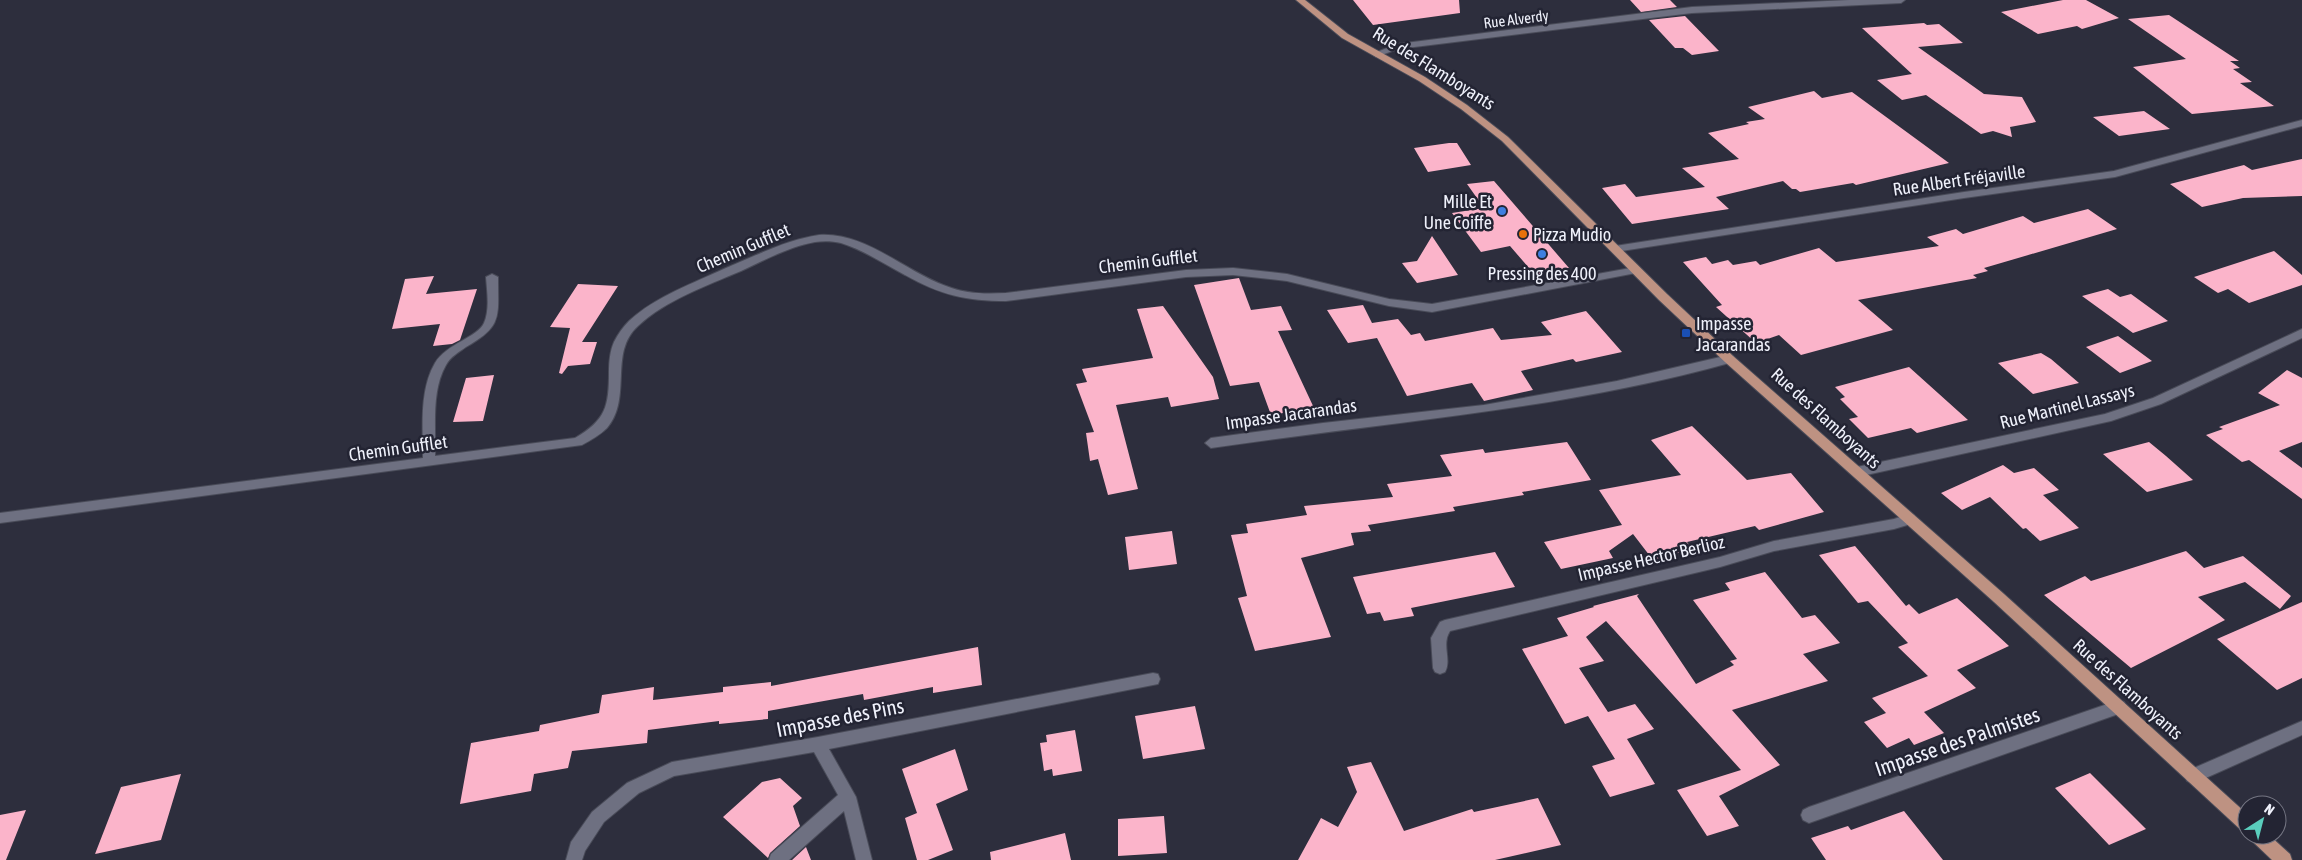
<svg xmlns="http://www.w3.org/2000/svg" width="2302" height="860" font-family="'Asap Condensed',sans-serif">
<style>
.building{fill:#fbb4ca}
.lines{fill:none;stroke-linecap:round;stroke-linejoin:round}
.minor-casing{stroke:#494b58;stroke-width:2}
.major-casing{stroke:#494b58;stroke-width:2}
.minor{fill:#6e7081;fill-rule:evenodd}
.major{fill:#be9282;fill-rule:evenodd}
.shop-dot{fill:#3f7fe0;stroke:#232433;stroke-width:2}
.food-dot{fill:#e8710a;stroke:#232433;stroke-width:2}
.transit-dot{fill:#1a4fb4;stroke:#232433;stroke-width:2}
.labels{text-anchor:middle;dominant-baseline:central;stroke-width:5;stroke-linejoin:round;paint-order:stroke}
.far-street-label{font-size:15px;fill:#eff1fb;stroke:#232433}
.street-label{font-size:18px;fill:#eff1fb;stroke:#232433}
.poi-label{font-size:18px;fill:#eff1fb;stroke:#232433;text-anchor:start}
.near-street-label{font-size:21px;fill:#eff1fb;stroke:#232433}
</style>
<rect width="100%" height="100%" fill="#2d2e3d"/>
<!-- building -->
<path class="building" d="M1353,0H1459L1460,13L1373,25Z
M1630,0H1670L1677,7L1641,12Z
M2063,0H2086L2119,18L2082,29L2077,26L2038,34L2001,12Z
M2169,15L2239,61H2230L2240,68L2233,69L2252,82L2240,83L2274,106L2192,114L2133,67L2186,59L2128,19Z
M1685,16L1719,51L1692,55L1683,48H1675L1649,20Z
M1924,23L1927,25L1939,24L1963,43L1918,47L1984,94L2022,97L2036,122L2010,127L2012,137L1993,131L1981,134L1926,95L1902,100L1877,80L1912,74L1862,28Z
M1814,91L1822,98L1852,92L1949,163L1856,185L1853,183L1800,192L1796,189H1792L1783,181L1716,197L1729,209L1632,224L1602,188L1625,184L1636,197L1705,187L1682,168L1739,159L1708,133L1749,124L1746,122L1765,119L1748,107Z
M2144,111L2170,129L2119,136L2093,117Z
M1449,143H1457L1471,165L1428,172L1414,148Z
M2302,159V196L2243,198L2202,207L2170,184L2244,165L2252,170Z
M1494,181L1569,268L1535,275L1510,246L1481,252L1452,213L1484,208L1467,184Z
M2088,209L2117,229L1984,268L1988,271L1973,275L1977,278L1858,300L1893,330L1801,355L1779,335L1756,343L1716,307L1722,305L1683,262L1706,257L1712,264L1728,260L1733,265L1756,261L1760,265L1819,248L1836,262L1939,246L1927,237L1956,229L1963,234L2023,216L2034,223Z
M1432,236L1458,275L1417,283L1402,263L1417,261Z
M2274,251L2302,275V285L2249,303L2228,289L2218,293L2194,277Z
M434,276L426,294L477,289L460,340L452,344L433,346L440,324L392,329L405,279Z
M1239,278L1251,310L1281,306L1292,330L1278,331L1314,408L1271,415L1259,382L1230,386L1194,285Z
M578,284L618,286L582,342H597L590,364L568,366L562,374L559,373L570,328L550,327Z
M2108,289L2120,297L2131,294L2168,321L2133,333L2082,296Z
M1363,305L1372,323L1398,319L1411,335L1420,333L1425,341L1493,328L1501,340L1552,335L1541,322L1586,311L1622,352L1576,362L1573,359L1521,371L1533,390L1484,401L1472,383L1407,396L1377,338L1348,343L1327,310Z
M1163,306L1213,377L1219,399L1171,407L1168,397L1116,405L1138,489L1108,495L1098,459L1090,461L1086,433L1094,432L1076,384L1087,382L1082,369L1153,358L1137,309Z
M2118,336L2152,361L2120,373L2086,347Z
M2041,353L2051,359L2079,383L2033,394L1998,363Z
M1909,367L1968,420L1917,433L1911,428L1868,438L1849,419L1858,417L1840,399L1845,397L1835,387Z
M2287,370L2302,378V442L2279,451L2302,468V499L2249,460L2242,462L2206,435L2223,429L2219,427L2280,405L2258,393Z
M494,375L483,421L453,422L466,378Z
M1692,426L1747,480L1791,473L1824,512L1759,530L1755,526L1687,542L1692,549L1653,560L1633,534L1609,551L1613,558L1561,569L1544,542L1622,525L1599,490L1681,475L1651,440Z
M1567,442L1591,480L1522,492L1524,495L1453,507L1455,511L1368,525L1371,531L1351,533L1354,545L1301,558L1331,637L1255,651L1238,598L1247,596L1231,535L1248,533L1246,524L1307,515L1304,506L1393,497L1387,484L1452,476L1440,455L1483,449L1485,453Z
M2149,442L2166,456L2193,480L2147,492L2103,454Z
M2003,465L2014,473L2034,468L2059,490L2043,495L2079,528L2040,541L2026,528L2023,529L1990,497L1962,510L1941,493Z
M1172,531L1177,564L1129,570L1125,537Z
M1855,546L1906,606L1909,604L1919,614L1957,598L2009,646L1957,670L1976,688L1924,712L1944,733L1914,745L1909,738L1887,748L1864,722L1886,713L1872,698L1928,676L1898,647L1908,643L1868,601L1858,603L1819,555Z
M2186,551L2204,568L2243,556L2291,596L2280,609L2245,582L2198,597L2225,620L2131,668L2044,595L2085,576L2091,581Z
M1495,552L1515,587L1411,608L1414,616L1384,621L1380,612L1367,614L1353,577Z
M1765,572L1802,618L1815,615L1840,643L1803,654L1828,681L1732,710L1780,765L1719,796L1739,826L1707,836L1677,790L1741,770L1606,621L1586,637L1604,661L1579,668L1608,712L1635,704L1654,729L1627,739L1655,784L1610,797L1592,766L1615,759L1588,716L1565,724L1522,649L1568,636L1557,618L1594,607L1593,606L1639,594L1637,596L1696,684L1734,665L1730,661L1737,659L1693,600L1730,590L1725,583Z
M2302,602V678L2277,690L2217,639Z
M978,647L982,685L933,693V687L864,700L863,694L768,711V719L719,724V721L648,730L647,743L572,751L568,768L534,774L531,791L460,804L471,743L539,731L540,725L599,713L602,695L654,687L653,700L723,692V687L771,682V686Z
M1195,706L1205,749L1143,759L1135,716Z
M1075,730L1082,771L1053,776L1052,769L1044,771L1040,743L1047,742L1046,735Z
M955,749L968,790L936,804L953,850L928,860H917L905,818L917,813L902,769Z
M1371,762L1404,831L1472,809L1474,812L1538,798L1561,845L1495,860H1298L1321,818L1338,827L1357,792L1347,767Z
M2090,773L2146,829L2109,845L2055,788Z
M181,774L161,840L95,854L121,787Z
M780,778L802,798L793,806L800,826L770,853L768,858L723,817L762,782Z
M26,810L6,860H0V815Z
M1904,811L1943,860H1826L1811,838L1848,826L1851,830Z
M1164,816L1167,853L1118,856V819Z
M1065,833L1071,860H991L990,852Z
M806,847L811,860H792Z"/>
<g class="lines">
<defs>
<path id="minor" d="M1849,0H1905L1901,3L1692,13L1398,49L1376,57L1372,54L1397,44L1692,7Z
M2302,120V126L2115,177L1964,198L1615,252L1610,249L1615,246L1964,192L2114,171Z
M819,235C866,232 904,271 946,286C966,294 985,294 1006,293L1186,270L1233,268L1287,274L1389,299L1432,304L1636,267L1641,270L1636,273L1432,312L1389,306L1287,281L1233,275L1186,277L1006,301C967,301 940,295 905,275C884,264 864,250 841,243C833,241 823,241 815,242C788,247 765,260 741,271C706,286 666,300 638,326C608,353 633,398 607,428C600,435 591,440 582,445L0,523V513L423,458C423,428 419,390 435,363C446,344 478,337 484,323C490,310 487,291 486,277L492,274L498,277C498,317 503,326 466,347C459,352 450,357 446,365C431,391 436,427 435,456L575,438C606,420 609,406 609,372C609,362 610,351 614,342C618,334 623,327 629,321C656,296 694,283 726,268C757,255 786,240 819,235Z
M2302,329V338L2161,404L2111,421L1857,477L1852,475L1851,472L1852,469L1857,467L2105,414L2153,398Z
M1729,355L1733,356L1735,359L1733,362C1563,410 1386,422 1211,448L1205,443L1211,438L1323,423L1484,405L1617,381Z
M1909,514L1914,515L1916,519L1914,523L1894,529L1774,551L1720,567L1450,631C1441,645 1452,659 1445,672L1440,674L1435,672L1433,668L1431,638L1440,622L1445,620L1720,557L1774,541L1894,519Z
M1153,673L1158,674L1160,679L1158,684L1153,685L829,749L856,797L872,860H856L844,811L789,860H769L771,854L838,795L814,752L674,776L639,793L604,822L585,851L582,860H566L571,842L592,812L627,783L672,762L818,737Z
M2119,700L2124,702L2127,707L2124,712L1809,823L1803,820L1801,815L1803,810L1809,807Z
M2302,721V735L2199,781L2193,783L2187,781L2185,776L2187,771Z"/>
<path id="major" d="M1296,0H1305L1348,34L1425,77L1467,105L1508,137L1667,294L1733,356L2004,594L2247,814V833L2241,830L1994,602L1725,362L1659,300L1502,141L1461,109L1419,81L1342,38Z
M2249,835H2269L2290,854L2292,860H2272L2251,840Z"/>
</defs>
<!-- minor casing -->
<use href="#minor" class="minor-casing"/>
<!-- major casing -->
<use href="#major" class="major-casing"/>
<!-- minor -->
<use href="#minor" class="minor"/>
<!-- major -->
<use href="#major" class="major"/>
</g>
<!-- markers -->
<g class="shop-dot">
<circle cx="1502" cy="211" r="5"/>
<circle cx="1542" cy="254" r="5"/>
</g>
<circle class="food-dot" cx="1523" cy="234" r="5"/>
<rect class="transit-dot" x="1681" y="328" width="10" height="10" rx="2.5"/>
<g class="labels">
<!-- far-street labels -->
<g class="far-street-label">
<text transform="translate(1516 19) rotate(-7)">Rue Alverdy</text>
</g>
<!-- street labels -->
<g class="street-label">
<text transform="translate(1434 68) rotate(32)">Rue des Flamboyants</text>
<text transform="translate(1959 180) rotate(-8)">Rue Albert Fréjaville</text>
<text transform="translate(743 248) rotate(-23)">Chemin Gufflet</text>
<text transform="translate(1148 261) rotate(-7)">Chemin Gufflet</text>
<text transform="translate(2067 406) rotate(-14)">Rue Martinel Lassays</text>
<text transform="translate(1291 414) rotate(-8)">Impasse Jacarandas</text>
<text transform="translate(1826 418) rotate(42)">Rue des Flamboyants</text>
<text transform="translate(398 448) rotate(-8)">Chemin Gufflet</text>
<text transform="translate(1651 558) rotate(-13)">Impasse Hector Berlioz</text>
<text transform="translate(2128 689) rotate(42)">Rue des Flamboyants</text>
</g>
<!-- poi labels -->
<g class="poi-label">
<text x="1492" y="201" text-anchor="end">Mille Et<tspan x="1492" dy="21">Une Coiffe</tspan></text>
<text x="1533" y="234">Pizza Mudio</text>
<text x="1542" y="273" text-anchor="middle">Pressing des 400</text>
<text x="1696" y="323">Impasse<tspan x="1696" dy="21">Jacarandas</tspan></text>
</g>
<!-- near-street labels -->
<g class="near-street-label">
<text transform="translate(840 717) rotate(-11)">Impasse des Pins</text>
<text transform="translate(1957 741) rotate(-19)">Impasse des Palmistes</text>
</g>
</g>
<!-- north arrow -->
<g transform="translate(2262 820) rotate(36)"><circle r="24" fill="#232433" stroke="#757683"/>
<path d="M0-4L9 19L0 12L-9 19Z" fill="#5acebd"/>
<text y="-8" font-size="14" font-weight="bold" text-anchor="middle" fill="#eff1fb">N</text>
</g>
</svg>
